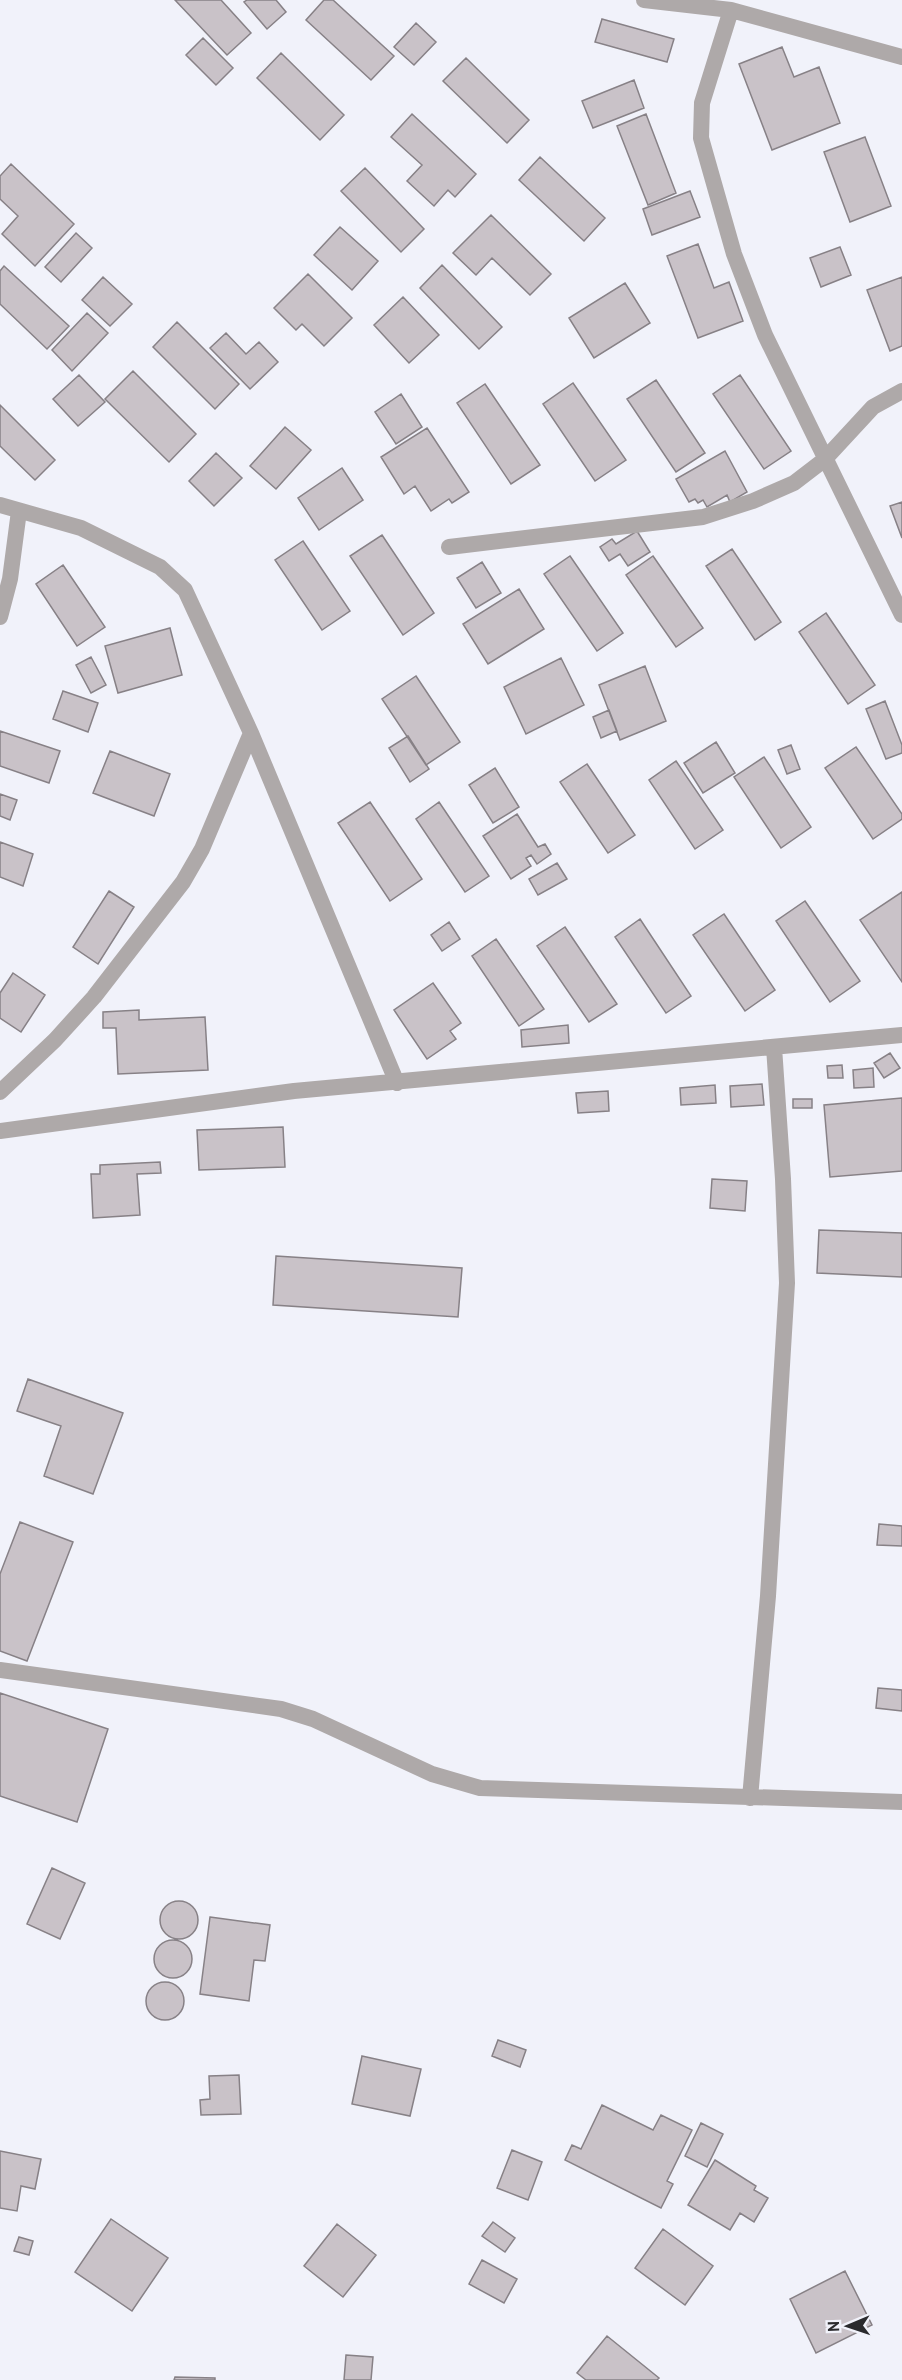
<svg xmlns="http://www.w3.org/2000/svg" width="902" height="2380" font-family="'PT Sans',sans-serif">
<style>
.building{fill:#c9c2c8;stroke:#878186;stroke-width:1.5}
.lines{fill:none;stroke-linecap:round;stroke-linejoin:round}
.minor{stroke:#aea9a9;stroke-width:16}
</style>
<rect width="100%" height="100%" fill="#f1f2fa"/>
<!-- building -->
<path class="building" d="M175,0H221L251,33L227,55Z
M247,0H276L286,12L267,29L244,2Z
M324,0H333L394,56L371,80L306,20Z
M602,19L674,39L667,62L595,42Z
M416,23L436,42L414,65L394,47Z
M203,38L233,68L216,85L186,55Z
M782,47L794,77L819,67L840,123L772,150L739,64Z
M281,53L344,115L320,140L257,78Z
M466,58L529,120L507,143L443,81Z
M634,80L644,108L593,128L582,101Z
M412,114L476,174L455,197L448,190L434,206L407,181L422,165L391,137Z
M646,114L676,193L648,205L617,126Z
M865,137L891,206L850,222L824,152Z
M540,157L605,218L584,241L519,180Z
M11,164L74,224L35,266L2,234L18,216L0,199V176Z
M365,168L424,229L401,252L341,191Z
M690,191L700,217L652,235L643,209Z
M491,215L551,274L530,295L492,258L476,275L453,253Z
M340,227L378,261L352,290L314,255Z
M76,233L92,248L61,282L45,267Z
M698,244L714,288L729,282L743,321L698,338L667,256Z
M840,247L851,275L821,287L810,258Z
M442,265L502,327L479,349L420,288Z
M4,266L69,326L47,349L0,304V271Z
M308,274L352,318L324,346L302,324L296,330L274,308Z
M103,277L132,304L110,326L82,300Z
M902,277V346L890,351L867,290Z
M625,283L650,323L594,358L569,318Z
M403,297L439,335L409,363L374,325Z
M87,313L108,333L72,371L52,350Z
M177,322L239,384L215,409L153,347Z
M226,333L246,354L259,342L278,362L250,389L210,348Z
M133,371L196,434L169,462L105,399Z
M79,375L105,402L78,426L53,399Z
M740,375L791,451L764,469L713,394Z
M656,380L705,453L676,472L627,399Z
M573,383L626,460L595,481L543,404Z
M485,384L540,465L511,484L457,403Z
M401,394L422,427L396,444L375,412Z
M0,405L55,460L35,480L0,446Z
M285,427L311,450L276,489L250,466Z
M427,428L469,492L452,503L449,499L431,511L415,486L404,494L381,457Z
M725,451L747,492L730,502L727,495L707,507L703,500L698,503L695,499L689,502L676,479Z
M216,453L242,478L214,506L189,481Z
M342,468L363,500L319,530L298,498Z
M902,502V538L890,506Z
M637,531L650,552L628,566L620,554L609,561L600,547L612,539L616,544Z
M382,535L434,613L403,635L350,556Z
M303,541L350,611L322,630L275,560Z
M732,549L781,622L755,640L706,566Z
M570,556L623,633L597,651L544,574Z
M653,556L703,628L676,647L626,575Z
M482,562L501,593L476,608L457,578Z
M63,565L105,627L77,646L36,584Z
M519,589L544,629L488,664L463,624Z
M826,613L875,685L848,704L799,632Z
M170,628L182,675L118,693L105,646Z
M91,657L106,685L91,693L76,665Z
M561,658L584,705L526,734L504,687Z
M645,666L666,721L620,740L599,685Z
M416,676L460,742L426,765L382,699Z
M63,691L98,703L88,732L53,719Z
M885,701L902,745V753L886,759L866,709Z
M609,710L617,731L601,738L593,717Z
M0,731L60,751L49,783L0,766Z
M408,736L429,769L410,782L389,748Z
M716,742L735,773L703,793L684,763Z
M791,745L800,769L787,774L778,750Z
M856,747L902,814V819L873,839L825,768Z
M110,751L170,774L154,816L93,793Z
M764,757L811,827L781,848L734,777Z
M676,761L723,830L695,849L649,780Z
M587,764L635,835L608,853L560,782Z
M495,768L519,807L493,823L469,785Z
M0,794L17,800L10,820L0,816Z
M370,802L422,879L390,901L338,823Z
M439,802L489,876L465,892L416,819Z
M517,814L538,847L545,844L551,854L537,864L531,855L526,858L531,866L511,879L483,836Z
M0,842L33,854L23,886L0,877Z
M557,863L567,879L538,895L529,879Z
M109,891L134,907L98,964L73,947Z
M902,892V982L860,920Z
M805,901L860,981L830,1002L776,921Z
M724,914L775,990L745,1011L693,935Z
M640,919L691,996L666,1013L615,937Z
M449,922L460,939L442,951L431,935Z
M565,927L617,1004L589,1022L537,946Z
M496,939L544,1009L519,1026L472,956Z
M13,973L45,995L21,1032L0,1018V993Z
M433,983L461,1023L450,1031L456,1039L427,1059L394,1010Z
M139,1010V1020L205,1017L208,1070L118,1074L116,1028H103V1012Z
M568,1025L569,1043L522,1047L521,1030Z
M890,1053L900,1068L884,1078L874,1063Z
M842,1065L843,1078H828L827,1066Z
M873,1068L874,1087L854,1088L853,1070Z
M762,1084L764,1105L731,1107L730,1086Z
M715,1085L716,1103L681,1105L680,1088Z
M608,1091L609,1111L578,1113L576,1093Z
M902,1098V1171L830,1177L824,1105Z
M793,1099H812V1108H793Z
M283,1127L285,1167L199,1170L197,1130Z
M160,1162L161,1173L137,1174L140,1215L93,1218L91,1174H100V1165Z
M712,1179L747,1181L745,1211L710,1208Z
M819,1230L902,1233V1277L817,1273Z
M276,1256L462,1268L458,1317L273,1305Z
M28,1379L123,1413L93,1494L44,1476L61,1426L17,1411Z
M20,1522L73,1542L27,1661L0,1651V1574Z
M879,1524L902,1526V1546L877,1545Z
M878,1688L902,1690V1711L876,1708Z
M0,1693L108,1729L77,1822L0,1796Z
M52,1868L85,1883L60,1939L27,1924Z
M160 1920a19 19 0 1 1 38 0a19 19 0 1 1-38 0Z
M210,1917L270,1925L265,1961L254,1960L249,2001L200,1994Z
M154 1959a19 19 0 1 1 38 0a19 19 0 1 1-38 0Z
M146 2001a19 19 0 1 1 38 0a19 19 0 1 1-38 0Z
M498,2040L526,2050L520,2067L492,2056Z
M362,2056L421,2069L410,2116L352,2104Z
M239,2075L241,2114L201,2115L200,2100L210,2099L209,2076Z
M602,2105L653,2130L661,2115L692,2130L667,2181L673,2184L661,2208L565,2160L572,2145L581,2149Z
M701,2123L723,2134L707,2167L685,2156Z
M512,2150L542,2162L528,2200L497,2188Z
M0,2151L41,2159L35,2189L21,2186L17,2211L0,2208Z
M715,2160L756,2186L754,2190L768,2198L754,2222L740,2213L730,2230L688,2205Z
M111,2219L168,2258L132,2311L75,2272Z
M493,2222L515,2238L505,2252L482,2236Z
M337,2224L376,2255L343,2297L304,2266Z
M663,2229L713,2266L685,2305L635,2268Z
M19,2237L33,2241L29,2255L14,2251Z
M482,2260L517,2279L504,2303L469,2284Z
M845,2271L872,2325L816,2353L790,2299Z
M607,2336L659,2378L657,2380H586L577,2373Z
M346,2355L373,2357L371,2380H344Z
M175,2377L215,2378V2380H174Z"/>
<g class="lines">
<!-- minor -->
<path class="minor" d="M644,0L731,10L902,57
M731,10L702,103L701,138L734,254L765,335L902,615
M0,505L81,528L160,567L185,590L251,733L397,1083
M449,547L703,517L753,501L794,483L824,460L873,407L902,391
M0,617L10,579L19,511
M0,1092L55,1040L94,997L183,882L202,849L251,733
M0,1131L294,1091L902,1035
M0,1670L281,1709L313,1719L432,1774L480,1788L902,1802
M750,1798L768,1596L787,1283L783,1179L774,1047"/>
</g>
<!-- north arrow -->
<g transform="translate(848 2326) rotate(268)" stroke="#f1f2fa" stroke-width="4.5" paint-order="stroke">
<path d="M0-4.5L10 22L0 15L-10 22Z" fill="#2a2a2d"/>
<text y="-9" font-size="16" font-weight="bold" text-anchor="middle" fill="#2a2a2d">N</text>
</g>
</svg>
